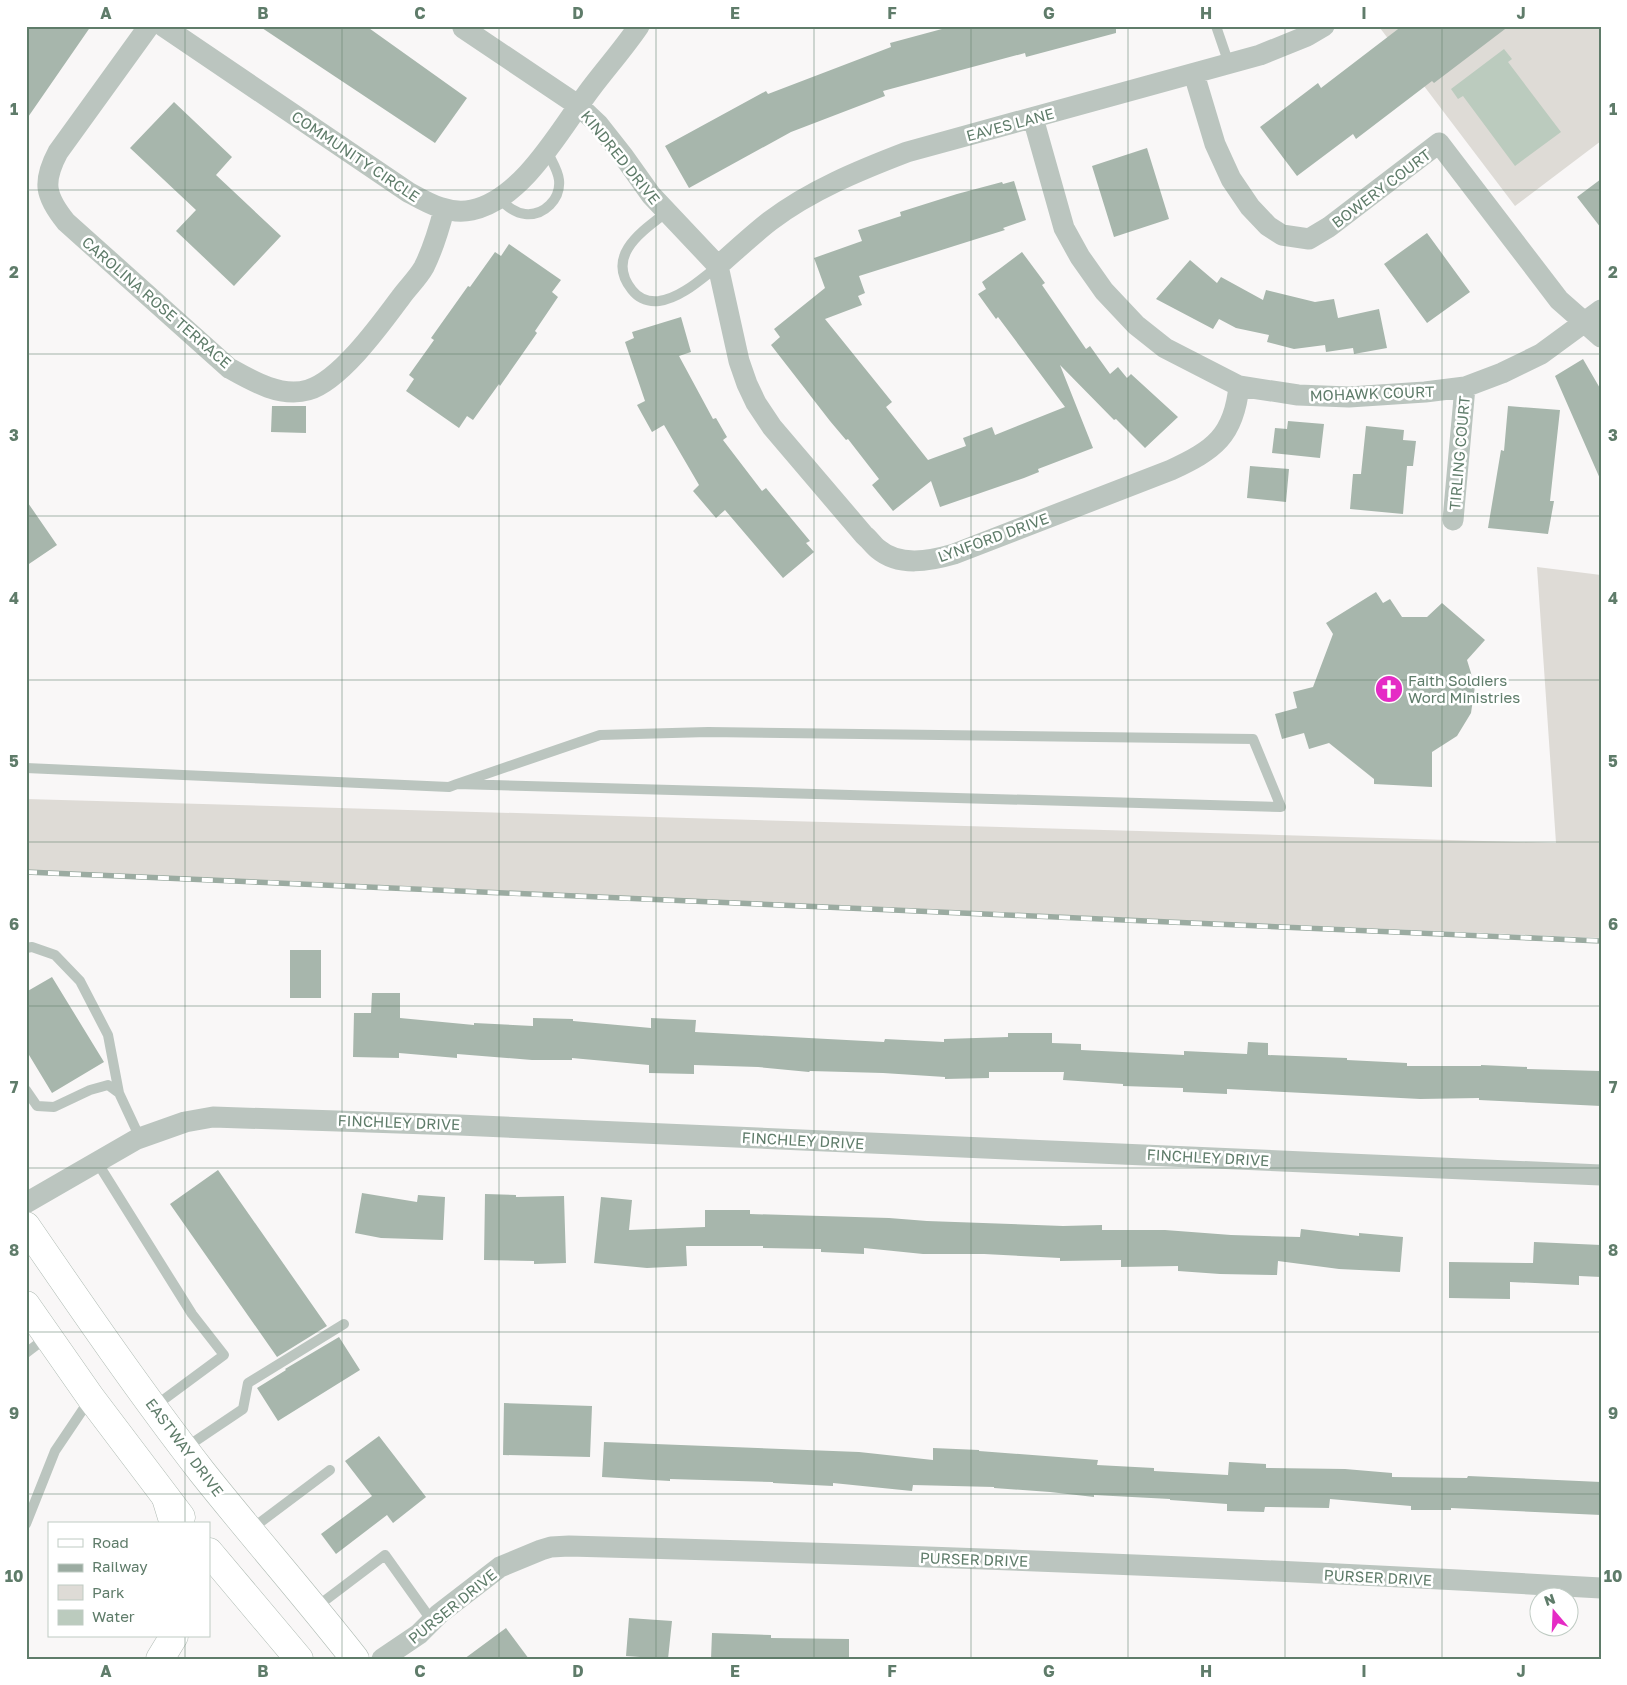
<svg xmlns="http://www.w3.org/2000/svg" width="1627" height="1685" font-family="'Golos Text',sans-serif">
<style>
.green{fill:#dedbd6}
.water{fill:#bbcbbe}
.building{fill:#a7b6ac}
.lines{fill:none;stroke-linecap:round;stroke-linejoin:round}
.secondary-casing{stroke:#aebab2;stroke-width:29}
.primary-casing{stroke:#afbab3;stroke-width:29}
.service{stroke:#bbc5bf;stroke-width:10}
.minor{stroke:#bbc5bf;stroke-width:21}
.secondary{stroke:#fff;stroke-width:28}
.primary{stroke:#fff;stroke-width:28}
.rail-casing{stroke:#9baba1;stroke-width:5.5}
.rail{stroke:#fff;stroke-width:4;stroke-dasharray:11;stroke-linecap:butt}
.grid{fill:none;stroke:#5f7c6a;stroke-width:1;stroke-opacity:0.55}
.labels{text-anchor:middle;dominant-baseline:central;stroke-width:5;stroke-linejoin:round;paint-order:stroke}
.street-label{font-size:15px;fill:#5f7c6a;stroke:#fff}
.poi-label{font-size:15px;fill:#5f7c6a;stroke:#fff;text-anchor:start}
.neatline{fill:none;stroke:#5f7c6a;stroke-width:2}
.grid-label{font-size:16px;text-anchor:middle;font-weight:bold;fill:#5f7c6a}
</style>
<rect width="100%" height="100%" fill="#f9f7f7"/>
<!-- green -->
<path class="green" d="M1382,26H1601V141L1515,206L1380,28Z
M1537,567L1601,575V938L26,871V799L1556,843Z"/>
<!-- water -->
<path class="water" d="M1504,49L1512,59L1508,62L1561,132L1515,166L1463,96L1458,99L1451,89Z"/>
<!-- building -->
<path class="building" d="M26,26H91L26,120Z
M259,26H366L467,98L435,143Z
M953,26H1116V33L1026,57L1025,53L883,91L885,96L791,132L689,188L665,146L766,91L768,94L891,47L890,43Z
M1402,26H1509L1434,83L1432,81L1356,139L1353,134L1297,176L1260,127L1318,83L1321,88Z
M174,102L232,157L216,175L281,236L234,286L176,231L196,210L130,148Z
M1147,148L1169,219L1114,237L1092,166Z
M1601,179V228L1577,197Z
M1014,181L1026,220L1003,228L1005,230L859,276L865,293L858,296L862,305L825,319L892,402L886,407L928,460L966,446L963,438L992,427L995,435L1065,407L998,317L996,319L978,294L986,289L982,282L1022,252L1045,283L1042,285L1086,349L1090,346L1110,374L1118,367L1127,378L1131,374L1178,417L1145,448L1116,419L1114,420L1060,365L1093,448L1038,469L1039,472L1024,478L940,507L931,481L893,511L872,485L879,479L848,439L846,440L830,421L771,345L780,337L774,329L825,288L814,258L862,241L858,230L901,216L900,212L957,194L1002,182L1003,184Z
M1427,233L1470,292L1427,323L1384,264Z
M509,244L561,280L552,292L558,297L535,331L537,333L500,386L499,384L473,420L467,416L459,428L406,391L414,379L409,375L434,340L431,338L468,286L470,287L495,252L501,256Z
M1190,260L1217,283L1221,277L1263,300L1266,290L1315,302L1334,299L1338,318L1379,309L1387,348L1354,354L1353,348L1326,352L1325,345L1294,349L1267,342L1269,335L1236,328L1219,319L1213,329L1156,299Z
M681,317L691,352L679,356L713,419L716,418L727,437L723,440L762,491L766,488L810,541L806,543L814,552L783,578L725,510L716,518L693,491L699,485L664,425L652,432L637,405L645,401L625,342L634,338L632,332Z
M1583,359L1601,390V481L1555,376Z
M272,406H306V433L271,432Z
M1508,406L1560,410L1550,501H1554L1548,534L1488,528L1501,450L1504,451Z
M1288,421L1324,424L1320,458L1272,453L1275,428L1287,429Z
M1366,426L1404,430L1403,440L1416,441L1413,466H1407L1403,514L1350,509L1353,474H1361Z
M1250,466L1289,469L1286,502L1247,498Z
M26,500L57,545L26,566Z
M1376,592L1383,603L1390,599L1402,617H1427L1442,603L1485,640L1467,660L1475,686L1471,713L1457,736L1432,752V787L1374,784V779L1329,743L1309,749L1304,733L1282,739L1275,714L1297,708L1293,692L1313,687L1333,634L1326,623Z
M290,950H321V998H290Z
M52,977L104,1062L52,1093L26,1050V992Z
M372,993H400V1018L474,1025V1023L533,1026V1018L573,1019V1021L651,1028V1018L696,1020L695,1032L884,1042L885,1039L944,1042V1039L1008,1037V1033H1052V1043L1081,1044V1050L1184,1055V1051L1247,1054L1248,1042L1268,1043V1055L1347,1058V1060L1407,1063V1066H1481V1065L1527,1067V1069L1601,1071V1106L1479,1100V1098L1420,1099L1227,1089V1094L1183,1092V1088L1123,1086V1084L1063,1080L1064,1072H989V1078L945,1079V1077L883,1073L810,1071L809,1072L758,1067L694,1065V1074L649,1073V1065L572,1058V1060H532L457,1054V1058L399,1053V1058L353,1057L354,1013H371Z
M218,1170L327,1326L277,1357L170,1204Z
M362,1193L417,1202L418,1195L445,1197L443,1240L381,1238L355,1233Z
M485,1194L516,1195V1197L564,1196L566,1263L534,1264V1261L484,1260Z
M601,1197L632,1200L629,1230L705,1227V1210H750V1214L889,1218L927,1221L1063,1226L1102,1225V1230H1165L1231,1235L1300,1237L1301,1229L1359,1236V1233L1403,1237L1400,1272L1339,1269L1278,1261L1277,1275L1220,1274L1178,1271V1266L1121,1267V1260L1060,1261V1258L984,1254H923L864,1248V1254L821,1252V1249L763,1248V1246H686L687,1266L647,1268L594,1263Z
M1534,1242L1601,1245V1277L1579,1276V1285L1510,1282V1299L1449,1298V1262L1533,1263Z
M339,1337L360,1370L278,1421L257,1388L286,1370L285,1369Z
M504,1403L592,1406L590,1457L503,1455Z
M379,1436L426,1497L393,1523L387,1515L336,1554L321,1534L372,1496L345,1461Z
M604,1442L859,1452L933,1460V1448L979,1450V1451L1098,1460L1097,1465L1154,1468V1471L1228,1475L1229,1462L1266,1464V1468L1345,1469L1392,1473V1477L1467,1478L1468,1476L1601,1482V1515L1451,1508V1510H1411V1506L1330,1499L1329,1508L1265,1507L1264,1512L1227,1511V1504L1170,1500V1499L1094,1495V1497L1050,1492L994,1488V1487L913,1485L912,1491L833,1483V1486L773,1483V1482L670,1479V1481L602,1477Z
M629,1618L672,1621L668,1659L626,1656Z
M506,1628L529,1659H464Z
M712,1633L771,1635V1638L849,1639V1659H711Z"/>
<g class="lines">
<defs>
<path id="secondary" d="M26,1226C83,1309 140,1392 202,1472C252,1535 305,1595 355,1659
M26,1305L91,1398L181,1517
M209,1552L299,1659"/>
<path id="primary" d="M166,1498L174,1524
M160,1659L174,1636"/>
</defs>
<!-- secondary casing -->
<use href="#secondary" class="secondary-casing"/>
<!-- primary casing -->
<use href="#primary" class="primary-casing"/>
<!-- service -->
<path class="service" d="M1216,26L1229,64
M498,198C506,205 514,213 525,214C544,216 561,199 559,180C558,170 551,160 547,151
M667,212C641,232 605,256 632,290C639,299 649,302 659,301C681,298 701,279 718,266
M26,768L449,787L457,784L600,735L708,732L1253,739L1281,807L457,784
M26,948L32,947L55,955L80,981L108,1035L119,1093
M26,1090L37,1106L54,1107L90,1090L108,1085L119,1093L140,1138
M97,1162L192,1314L224,1355L155,1406
M26,1353L47,1337
M185,1448L243,1409L248,1383L344,1324
M26,1524L55,1451L90,1399
M250,1530L330,1470
M315,1608L385,1555L432,1621"/>
<!-- minor -->
<path class="minor" d="M149,26L58,152C42,182 45,196 66,222L229,368C252,381 281,398 308,390C340,381 381,324 401,297C408,287 418,278 424,267C433,249 439,229 444,210
M163,26L408,192C428,203 448,215 472,210C524,199 562,126 592,87C608,66 624,48 639,26
M463,28L579,106L598,124L624,157L651,195L718,266
M1194,74L1215,144L1231,179L1250,207L1268,226L1282,235L1309,239L1329,227L1439,143L1559,300L1601,337
M1033,118L1064,228L1080,257L1104,291L1136,325L1165,348L1239,386L1298,395L1349,397L1425,392L1465,387L1502,373L1541,354L1601,310
M718,266L739,361L747,384L756,403L772,427L864,535C869,539 873,545 878,549C899,567 930,561 954,554L1171,470C1214,450 1234,436 1239,386
M718,266C735,251 752,235 770,221C811,190 860,170 907,152L1260,55L1307,36L1324,26
M1453,520L1465,387
M26,1203L137,1139L185,1122L213,1117L459,1125L1601,1175
M382,1659L419,1634L439,1614L500,1567L541,1550L551,1547L569,1546C913,1555 1257,1568 1601,1588"/>
<!-- secondary -->
<use href="#secondary" class="secondary"/>
<!-- primary -->
<use href="#primary" class="primary"/>
<defs>
<path id="rail" d="M26,872L1601,941"/>
</defs>
<!-- rail casing -->
<use href="#rail" class="rail-casing"/>
<!-- rail -->
<use href="#rail" class="rail"/>
</g>
<!-- grid -->
<path class="grid" d="M185,26V1524M342,26V1659M499,26V1659M656,26V1659M814,26V1659M971,26V1659M1128,26V1659M1285,26V1659M1442,26V1659M26,190H1601M26,354H1601M26,516H1601M26,680H1601M26,842H1601M26,1006H1601M26,1168H1601M26,1332H1601M26,1494H1601M185,1636V1659"/>
<!-- icons -->
<defs>
<symbol id="church-disc" viewBox="-11 -11 22 22"><circle r="9.5" fill="#e52bc5" stroke="#fff"/><path d="M-1.2-6h2.4v3.5h3.3v2.4h-3.3V6h-2.4V-.1h-3.3v-2.4h3.3Z" fill="#fff"/></symbol>
</defs>
<g fill-rule="evenodd">
<use href="#church-disc" x="1373" y="673" width="32" height="32"/>
</g>
<g class="labels">
<!-- street labels -->
<g class="street-label">
<text transform="translate(1010 124) rotate(-15)">EAVES LANE</text>
<text transform="translate(356 156) rotate(34)">COMMUNITY CIRCLE</text>
<text transform="translate(621 157) rotate(51)">KINDRED DRIVE</text>
<text transform="translate(1381 188) rotate(-37)">BOWERY COURT</text>
<text transform="translate(157 302) rotate(41)">CAROLINA ROSE TERRACE</text>
<text transform="translate(1372 393) rotate(-2)">MOHAWK COURT</text>
<text transform="translate(1459 453) rotate(-85)">TIRLING COURT</text>
<text transform="translate(993 537) rotate(-20)">LYNFORD DRIVE</text>
<text transform="translate(399 1122) rotate(2)">FINCHLEY DRIVE</text>
<text transform="translate(803 1140) rotate(3)">FINCHLEY DRIVE</text>
<text transform="translate(1208 1157) rotate(3)">FINCHLEY DRIVE</text>
<text transform="translate(185 1447) rotate(53)">EASTWAY DRIVE</text>
<text transform="translate(974 1559) rotate(2)">PURSER DRIVE</text>
<text transform="translate(1378 1577) rotate(3)">PURSER DRIVE</text>
<text transform="translate(452 1606) rotate(-39)">PURSER DRIVE</text>
</g>
<!-- poi labels -->
<g class="poi-label">
<text x="1408" y="680">Faith Soldiers<tspan x="1408" dy="17">Word Ministries</tspan></text>
</g>
</g>
<!-- border -->
<rect width="1627" height="1685" fill="none" stroke="#ffffff" stroke-width="55"/>
<!-- legend -->
<rect x="48" y="1522" width="162" height="115" fill="#ffffff" stroke="#bfcbc3"/>
<rect x="58" y="1539" width="25" height="8" fill="#ffffff" stroke="#bfcbc3"/>
<text x="92" y="1548" font-size="15" fill="#5f7c6a">Road</text>
<rect x="58" y="1564" width="25" height="8" fill="#9baba1" stroke="#bfcbc3"/>
<text x="92" y="1572" font-size="15" fill="#5f7c6a">Railway</text>
<rect x="58" y="1585" width="25" height="15" fill="#dedbd6" stroke="#bfcbc3"/>
<text x="92" y="1598" font-size="15" fill="#5f7c6a">Park</text>
<rect x="58" y="1610" width="25" height="15" fill="#bbcbbe" stroke="#bfcbc3"/>
<text x="92" y="1622" font-size="15" fill="#5f7c6a">Water</text>
<!-- north arrow -->
<g transform="translate(1554 1612) rotate(341)"><circle r="24" fill="#ffffff" stroke="#bfcbc3"/>
<path d="M0-4L9 19L0 12L-9 19Z" fill="#e52bc5"/>
<text y="-8" font-size="14" font-weight="bold" text-anchor="middle" fill="#5f7c6a">N</text>
</g>
<rect x="28" y="28" width="1572" height="1630" class="neatline"/>
<g class="grid-label">
<text x="106" y="19">A</text>
<text x="263" y="19">B</text>
<text x="420" y="19">C</text>
<text x="578" y="19">D</text>
<text x="735" y="19">E</text>
<text x="892" y="19">F</text>
<text x="1049" y="19">G</text>
<text x="1206" y="19">H</text>
<text x="1364" y="19">I</text>
<text x="1521" y="19">J</text>
<text x="14" y="115">1</text>
<text x="1613" y="115">1</text>
<text x="14" y="278">2</text>
<text x="1613" y="278">2</text>
<text x="14" y="441">3</text>
<text x="1613" y="441">3</text>
<text x="14" y="604">4</text>
<text x="1613" y="604">4</text>
<text x="14" y="767">5</text>
<text x="1613" y="767">5</text>
<text x="14" y="930">6</text>
<text x="1613" y="930">6</text>
<text x="14" y="1093">7</text>
<text x="1613" y="1093">7</text>
<text x="14" y="1256">8</text>
<text x="1613" y="1256">8</text>
<text x="14" y="1419">9</text>
<text x="1613" y="1419">9</text>
<text x="14" y="1582">10</text>
<text x="1613" y="1582">10</text>
<text x="106" y="1677">A</text>
<text x="263" y="1677">B</text>
<text x="420" y="1677">C</text>
<text x="578" y="1677">D</text>
<text x="735" y="1677">E</text>
<text x="892" y="1677">F</text>
<text x="1049" y="1677">G</text>
<text x="1206" y="1677">H</text>
<text x="1364" y="1677">I</text>
<text x="1521" y="1677">J</text>
</g>
</svg>
